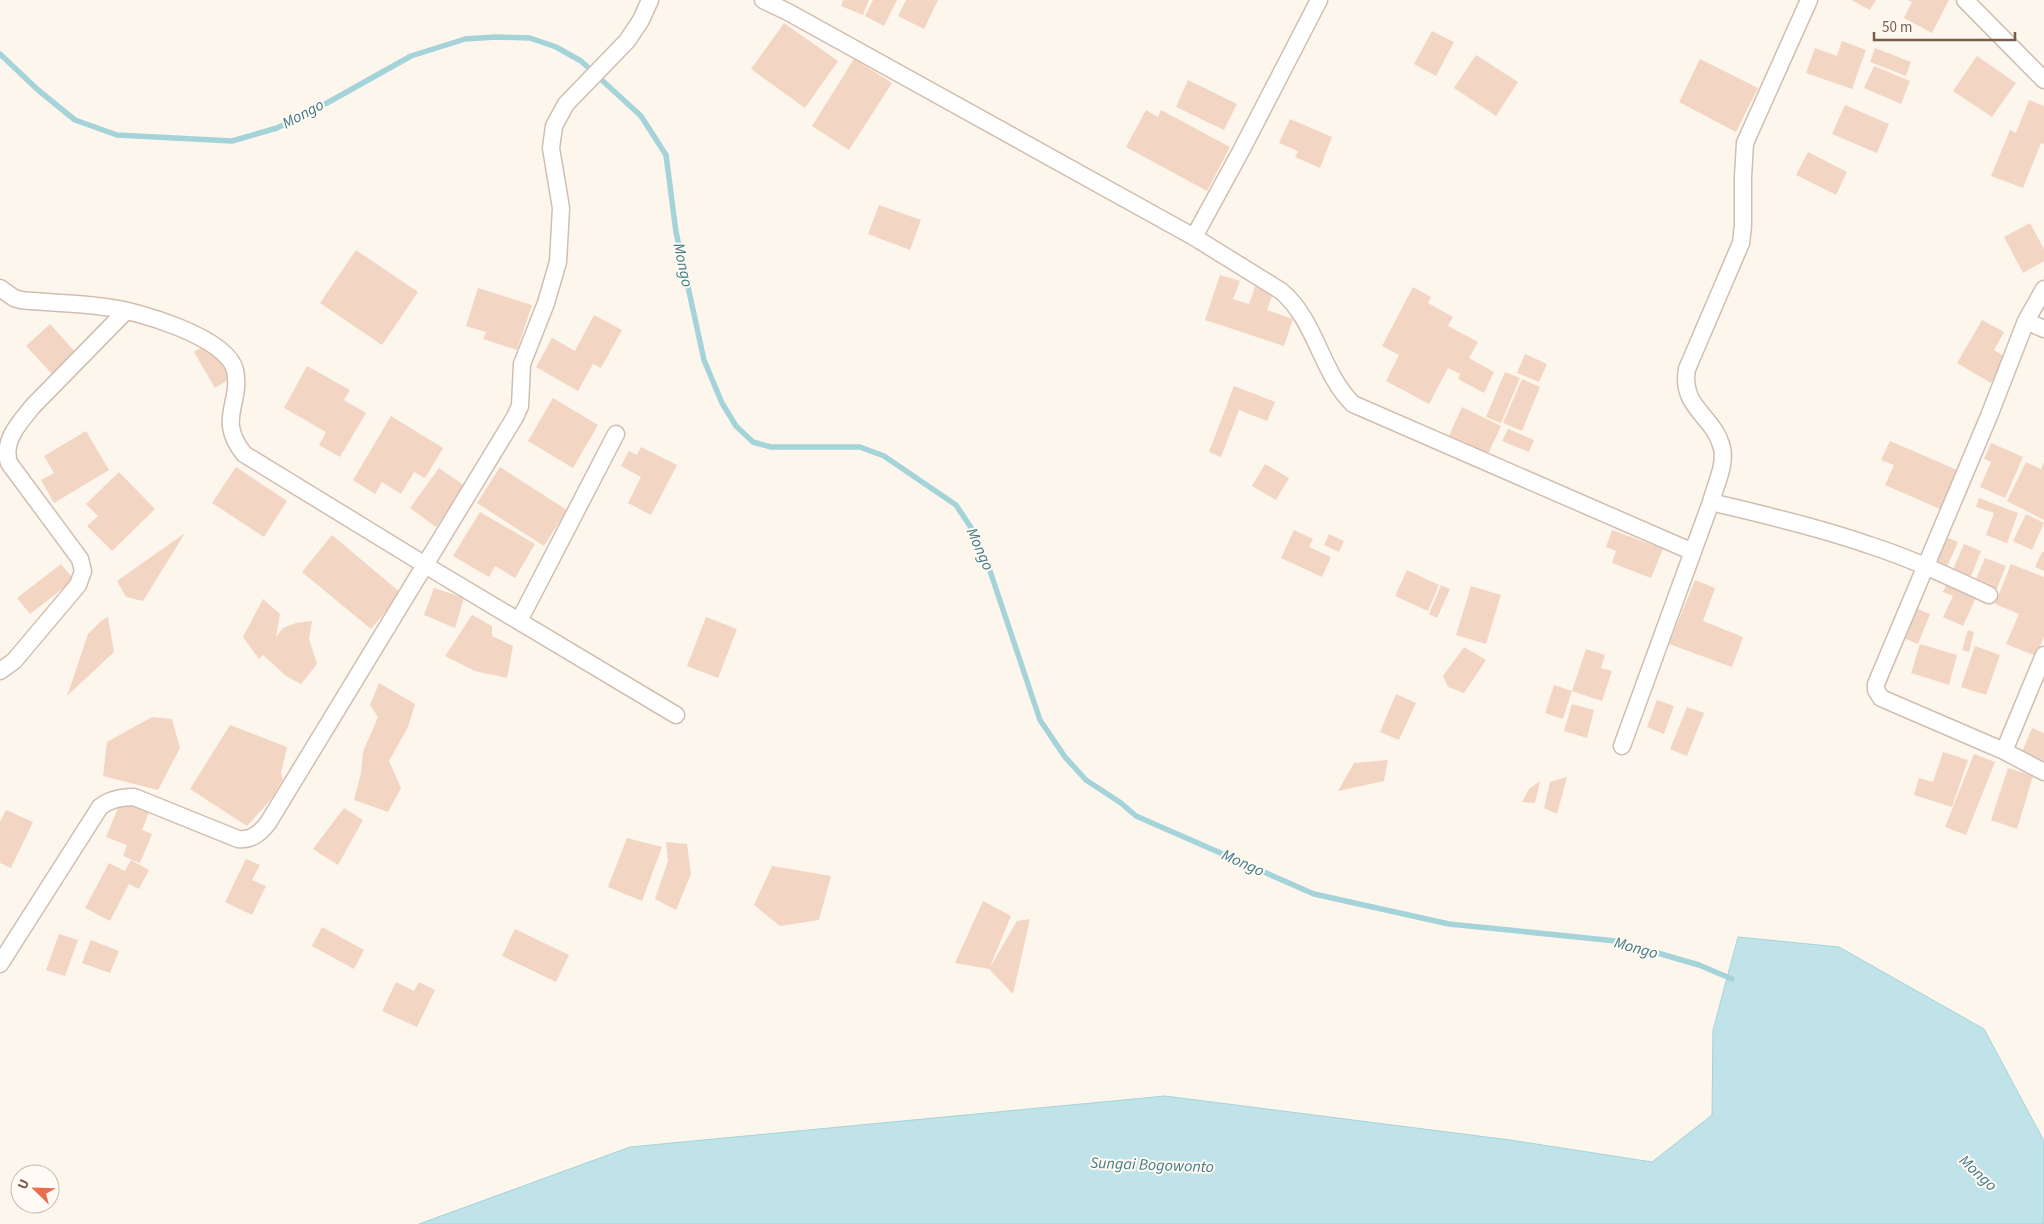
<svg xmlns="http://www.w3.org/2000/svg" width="2044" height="1224" font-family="'Source Sans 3',sans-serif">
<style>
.water{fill:#bfe3e8;stroke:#a5d3da}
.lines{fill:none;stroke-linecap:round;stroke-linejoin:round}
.stream{stroke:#a5d3da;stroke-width:5.5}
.building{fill:#f3d5c3}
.minor-casing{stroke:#d1beb0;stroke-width:19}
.minor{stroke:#fff;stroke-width:16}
.labels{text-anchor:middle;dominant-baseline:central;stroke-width:4;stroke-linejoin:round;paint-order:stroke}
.water-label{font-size:16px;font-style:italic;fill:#437c86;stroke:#fffaf3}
</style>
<rect width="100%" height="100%" fill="#fdf6ec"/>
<!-- water -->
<path class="water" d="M1738,937L1839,947L1984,1029L2044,1141V1224H419L630,1147L1165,1096L1510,1140L1652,1162L1712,1115L1713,1030Z"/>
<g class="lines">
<!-- stream -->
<path class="stream" d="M0,54L38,90L75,120L117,135L232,141L277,128L327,103L411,56L465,39L496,37L530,38L556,47L581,61L641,116L666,155L676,232L704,360L722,403L736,426L753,442L771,447H860L884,456L956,505L974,532L988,565L1040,720L1065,757L1086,780L1121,803L1136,816L1314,894L1449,924L1616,941L1699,965L1732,979"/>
</g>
<!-- building -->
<path class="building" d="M843,0H869L863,15L841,6Z
M873,0H897L884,26L865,16Z
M906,0H938L924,29L898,16Z
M1851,0H1876L1870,10Z
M1908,0H1949L1932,33L1904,18L1912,2Z
M784,23L838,61L805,108L751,69Z
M1432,31L1454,42L1436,76L1414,64Z
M1842,41L1866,50L1852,89L1806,73L1815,48L1837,56Z
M1875,48L1911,62L1906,76L1870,62Z
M1476,55L1518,82L1496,116L1454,88Z
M1977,56L2016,83L1992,117L1953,91Z
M854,59L892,83L849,150L812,126Z
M1700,59L1758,88L1736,132L1679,102Z
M1874,66L1910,81L1901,104L1864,88Z
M1188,80L1237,104L1224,130L1176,107Z
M2029,100L2044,106V144L2041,143L2023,188L1991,176L2010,130L2016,133Z
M1845,105L1889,124L1877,153L1832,134Z
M1146,110L1158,117L1161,110L1230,147L1207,191L1126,147Z
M1290,119L1332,137L1320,168L1295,157L1298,151L1279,143Z
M1808,152L1847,172L1836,195L1796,175Z
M879,205L921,220L910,250L868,234Z
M2030,223L2044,249V261L2023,273L2004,237Z
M356,250L418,292L382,345L320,303Z
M1220,275L1240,281L1233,299L1249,304L1256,284L1274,290L1267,310L1293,319L1284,346L1205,320Z
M1413,287L1431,297L1428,303L1453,317L1448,326L1478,342L1469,358L1494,372L1484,393L1458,379L1460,374L1448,368L1429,404L1386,381L1399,355L1382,346Z
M478,288L532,305L517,350L483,339L486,332L466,326Z
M594,315L622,330L601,368L593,364L578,391L536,367L552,338L575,351Z
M1982,320L2004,332L1994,350L2005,357L1991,383L1957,363Z
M50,324L78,355L54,376L26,346Z
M209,343L230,379L215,388L194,352Z
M1525,354L1547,364L1539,382L1517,373Z
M307,366L350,390L344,400L366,413L340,457L319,445L326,432L284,408Z
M1505,372L1520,378L1501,423L1486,417Z
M1522,379L1540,387L1522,431L1503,423Z
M1234,386L1275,402L1267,421L1239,410L1221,457L1209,452Z
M553,398L598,425L573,468L528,441Z
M1462,407L1501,426L1488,454L1449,436Z
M391,416L443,448L425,478L414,472L401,494L382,482L375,494L353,480Z
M1508,429L1534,440L1529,452L1502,441Z
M86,431L109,470L54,503L41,480L54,473L44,456Z
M1890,441L1957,470L1940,509L1885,485L1894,465L1881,460Z
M1991,443L2023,457L2005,498L1980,487L1991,462L1984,459Z
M641,447L677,465L651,515L628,503L641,477L621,466L629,451L637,455Z
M2026,462L2041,469L2044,462V520L2007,501Z
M1265,464L1289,478L1276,500L1252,486Z
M236,467L287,501L264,537L212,503Z
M500,467L567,510L544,546L477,503Z
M439,468L465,486L436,527L410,508Z
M119,472L155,509L112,551L87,526L98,516L86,504Z
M1979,498L2018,513L2007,543L1986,535L1994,513L1976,507Z
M480,512L535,544L515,578L495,566L489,577L453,556Z
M2026,514L2044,523L2032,550L2013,541Z
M1294,530L1313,539L1309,547L1331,557L1322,577L1281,558Z
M1612,530L1663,549L1651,578L1612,563L1616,551L1606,547Z
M185,533L143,601L126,597L117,581Z
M1329,534L1344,541L1339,552L1324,545Z
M332,535L401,593L371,629L302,572Z
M1946,537L1958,542L1946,569L1935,564Z
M1964,544L1981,551L1969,581L1951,574Z
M2042,552H2044V571L2035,567Z
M1985,558L2006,566L1995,593L1974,584Z
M61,564L74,580L30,614L17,598Z
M2011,564L2044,577V637L2036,656L2006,644L2019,614L1995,604Z
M1407,570L1439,585L1428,611L1395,596Z
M1695,580L1715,588L1703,621L1743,637L1732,667L1669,644Z
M1948,581L1977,595L1963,626L1943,617L1953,596L1943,592Z
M1441,585L1450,589L1437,618L1429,614Z
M1471,586L1501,595L1486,644L1456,635Z
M434,588L464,598L455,628L424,615Z
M263,599L280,614L276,637L283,628L296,623L312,621L309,639L317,664L301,684L286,676L263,655L259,659L243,637Z
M1914,607L1930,614L1918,644L1901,637Z
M472,615L492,626V636L513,646L507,678L475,671L445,656Z
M108,617L114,652L67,696L88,634L101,621Z
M706,617L737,629L718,678L687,666Z
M1968,630L1974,632L1969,652L1962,650Z
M1920,644L1957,655L1949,685L1911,673Z
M1975,646L2000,655L1986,695L1961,687Z
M1464,647L1486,660L1464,693L1448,687L1443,676Z
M1586,649L1605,655L1601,668L1612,671L1602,701L1572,691Z
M379,683L415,704L408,727L389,761L401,788L388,812L354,800L361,773L363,752L378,717L370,705Z
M1554,685L1572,691L1563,719L1545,713Z
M1396,694L1416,703L1399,740L1380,732Z
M1657,700L1674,706L1664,734L1647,727Z
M1572,704L1594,710L1587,738L1564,731Z
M1687,707L1704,713L1687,756L1670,749Z
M152,717L172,719L180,748L158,790L103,776L107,742Z
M230,725L287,747L281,773L283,779L272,798L247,826L190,789Z
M2032,728L2044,733V761L2022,752Z
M1943,752L1968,760L1952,807L1914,795L1919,778L1933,782Z
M1974,754L1995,762L1966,835L1945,827Z
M1388,760L1384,781L1338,791L1354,763Z
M2008,768L2033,776L2017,829L1991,820Z
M1567,777L1557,814L1544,808L1550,782Z
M1540,781L1535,803L1522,802L1529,789Z
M121,801L149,812L142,830L152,834L140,863L123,856L127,845L106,837Z
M344,808L363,820L338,865L313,849Z
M6,810L33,822L11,868L0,863V822Z
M627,838L662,847L642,901L608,887Z
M666,842L687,844L691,874L676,910L655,899L668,861Z
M246,859L260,865L252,880L266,886L252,915L225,902Z
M131,860L149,870L139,889L129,884L110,921L85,908L109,863L125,871Z
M772,866L831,876L819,920L780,926L754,905Z
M983,901L1011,916L989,969L955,963Z
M1030,919L1013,994L989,969L1017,921Z
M322,927L364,950L354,969L312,946Z
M515,929L569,955L556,982L502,956Z
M59,934L78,940L65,976L46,970Z
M91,940L119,951L110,973L82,963Z
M396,982L414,991L419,982L435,990L417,1027L382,1011Z"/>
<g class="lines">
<defs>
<path id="minor" d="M763,0L788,12L1194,237L1281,291C1316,320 1321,373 1353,404L1693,552
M1965,0L2044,80
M1194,237L1242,149L1319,0
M0,288L14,298L21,300C49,303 78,303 105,307C136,310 227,337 235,370C242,404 216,419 244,454L435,571L676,715
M2044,289L2026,321L1989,416L1876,684V690L1881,698L2004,751L2044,772
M2026,321L2044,329
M1711,502C1764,515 1817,527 1869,545C1910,558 1950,577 1989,595
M519,621L616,434
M0,671L14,661L78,585L83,571L80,559L9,463C2,441 19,423 33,406L126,311
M1622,746L1711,502C1715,486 1726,465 1722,448C1714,415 1680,408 1687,369L1741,243L1743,225V177L1745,143L1809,0
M2004,751L2044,655
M0,964L100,807C110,799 121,797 134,797L238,839C251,841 260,833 268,823L515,417L520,406L522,364L546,303L558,262L561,208L551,148L554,126L566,104L627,41L641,20L650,0"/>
</defs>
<!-- minor casing -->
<use href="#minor" class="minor-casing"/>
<!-- minor -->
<use href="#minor" class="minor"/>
</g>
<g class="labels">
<!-- water labels -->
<g class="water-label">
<text transform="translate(303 114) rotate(-28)">Mongo</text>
<text transform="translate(683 265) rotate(78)">Mongo</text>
<text transform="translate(980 549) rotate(66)">Mongo</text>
<text transform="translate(1243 863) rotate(24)">Mongo</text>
<text transform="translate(1636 948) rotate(15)">Mongo</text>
<text transform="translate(1152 1165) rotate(2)">Sungai Bogowonto</text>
<text transform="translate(1978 1173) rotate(43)">Mongo</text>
</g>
</g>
<!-- north arrow -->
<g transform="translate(35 1189) rotate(293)"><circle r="24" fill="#fffaf3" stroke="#cabbb1"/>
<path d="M0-4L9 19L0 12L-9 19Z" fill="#e76f51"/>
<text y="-8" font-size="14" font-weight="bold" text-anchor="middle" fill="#7a5c4d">U</text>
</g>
<!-- scale -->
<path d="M1874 32v8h141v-8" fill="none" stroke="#7a5c4d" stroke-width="2.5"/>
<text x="1882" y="32" font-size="15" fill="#7a5c4d" stroke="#fffaf3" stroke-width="4" paint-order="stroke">50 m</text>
</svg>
